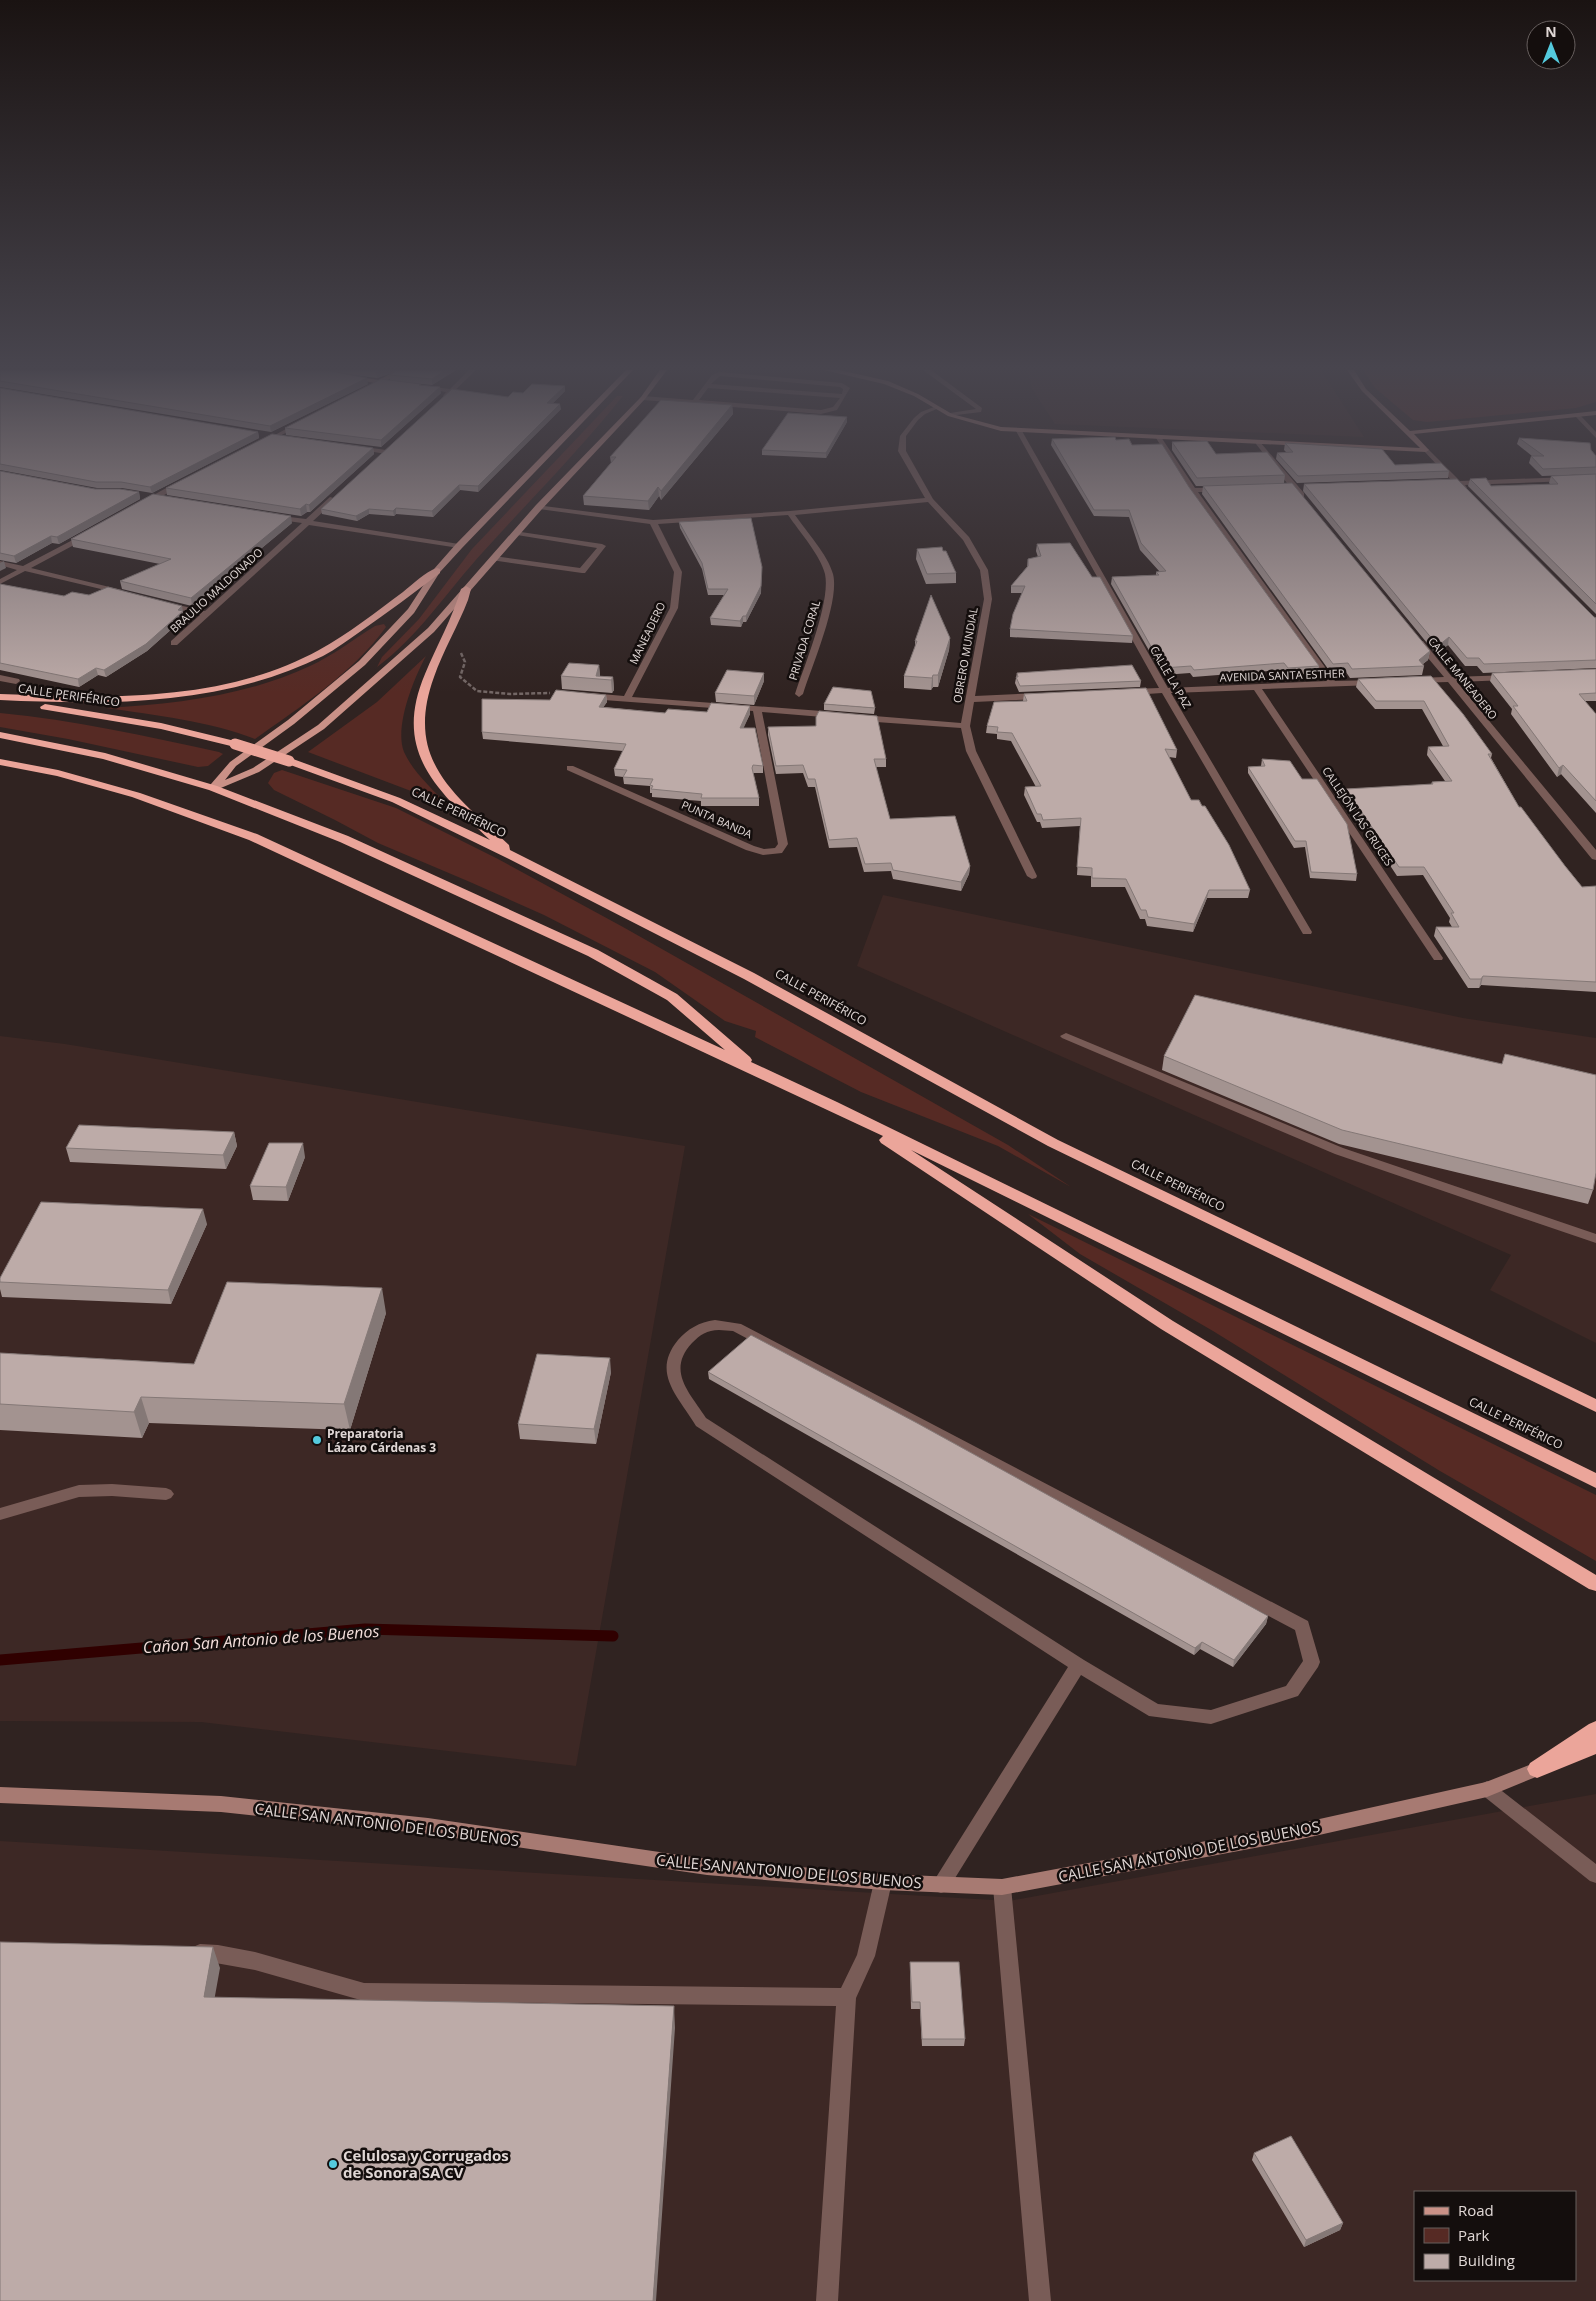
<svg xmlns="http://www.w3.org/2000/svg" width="1596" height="2301" font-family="'Open Sans',sans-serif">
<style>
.built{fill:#3d2825;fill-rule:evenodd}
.green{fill:#562a24}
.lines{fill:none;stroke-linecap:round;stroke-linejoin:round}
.stream{stroke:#300000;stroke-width:11}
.path{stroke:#736765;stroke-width:2.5;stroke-dasharray:4 2;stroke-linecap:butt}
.lane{fill:#795c57;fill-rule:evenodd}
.street{fill:#795c57;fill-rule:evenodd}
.secondary{fill:#a77a72;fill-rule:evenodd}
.primary{fill:#ca9187;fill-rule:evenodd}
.highway{fill:#eba59a;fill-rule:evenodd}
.highway-bridge{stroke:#eba59a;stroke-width:11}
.wall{fill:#a39390}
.shaded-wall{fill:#847876}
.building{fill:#bdaba8;stroke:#847876}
.poi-dot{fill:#54cadd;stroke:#140e0d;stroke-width:2}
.labels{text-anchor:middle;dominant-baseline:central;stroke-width:5;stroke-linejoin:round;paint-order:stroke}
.far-street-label{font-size:11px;fill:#e0d7d5;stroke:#140e0d}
.street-label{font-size:12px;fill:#e0d7d5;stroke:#140e0d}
.poi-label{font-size:12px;font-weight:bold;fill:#e0d7d5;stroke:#140e0d;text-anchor:start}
.near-street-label{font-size:15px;fill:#e0d7d5;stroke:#140e0d}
.near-poi-label{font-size:15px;font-weight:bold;fill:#e0d7d5;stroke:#140e0d;text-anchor:start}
.near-water-label{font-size:16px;font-style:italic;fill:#f3dfdb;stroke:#140e0d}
</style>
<rect width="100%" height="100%" fill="#302321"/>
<!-- built -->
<path class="built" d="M1028,370H1321L1364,437L1055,424L1032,389Z
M883,895L1463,1018L1596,1038V1343L1490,1290L1511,1255L857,966Z
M0,1036L65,1044L685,1146L576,1766L201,1722L0,1721Z
M1596,1794V2301H0V1841L1009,1901ZM1415,2192H1575V2280H1415Z"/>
<!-- green -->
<path class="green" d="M1363,370H1596V402L1576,408L1427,422L1413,420L1375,388Z
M617,396H623C579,451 530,500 483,552C449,589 417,638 377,667L382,657L419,619L472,549Z
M384,624L386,627C354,672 300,707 255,739C209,721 155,715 106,708C175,704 246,696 310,666C332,656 354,639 375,626Z
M426,656C414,678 394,727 404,752C413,772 433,790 448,805L308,752L377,702Z
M0,713C74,720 146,736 219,752L223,754L208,766L198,767L68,739L0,727Z
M282,770L396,808L498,859L623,927L1008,1145L1071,1187L998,1146L861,1092L755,1037L756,1031L725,1021L655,972L544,915L470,882L378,843L335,820L274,790L268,783L274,773Z
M1028,1214L1596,1495V1561L1440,1471L1213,1331L1080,1254Z"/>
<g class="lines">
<!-- stream -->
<path class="stream" d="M0,1660L365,1629L613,1636"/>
<!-- path -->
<path class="path" d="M461,653L465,662L460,677L477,691L510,694L550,693"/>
<!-- lane -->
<path class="lane" d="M923,370H931L982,408L981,412L948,416V414L950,413L976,409Z
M719,372L842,383L850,388L837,410L821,414L643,400L640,398L643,396L693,400L712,375ZM720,376L840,387L843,389L842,394L711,384ZM708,388L840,398L833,407L821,410L699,400Z
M514,531L602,544L606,546L585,573H582L491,560V556H494L580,568L597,548L517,535L513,533Z
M1066,1033L1343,1148L1596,1234V1243L1335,1154L1062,1038L1060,1036Z
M715,1320L741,1324L1308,1621L1320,1662L1318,1667L1298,1696L1211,1724L1149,1716L1081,1675L947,1891L941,1893L935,1891L932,1885L935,1879L1068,1667L696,1426C678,1396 651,1373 678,1340C688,1329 699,1322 715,1320ZM719,1330L733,1331L1295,1630L1303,1661L1286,1686L1211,1710L1158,1704L1084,1660L706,1418C690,1393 666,1371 692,1343C700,1335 707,1330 719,1330Z
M112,1484L166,1488L171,1490L174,1494L171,1498L166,1500L112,1496L79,1497L0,1520V1508L79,1485Z
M1487,1781L1493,1784L1596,1864V1883L1590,1881L1481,1794L1478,1789L1481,1784Z
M883,1874L889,1876L892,1882L875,1956L856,1998L838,2301H816L836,2006L364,2001L255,1970L193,1959L191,1953L193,1947L200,1944L218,1945L255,1952L364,1983L841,1988L857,1955L874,1882L877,1876Z
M1002,1879L1008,1881L1011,1887L1051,2301H1029L993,1887L996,1881Z"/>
<!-- street -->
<path class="street" d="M469,370H476L448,397L443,396L446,392L422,388L425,386L450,389Z
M934,407L939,408L925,414L918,420L906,436V451L933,499L969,537L988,570L992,599L975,696L1040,693L1044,696L1040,699L974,702L970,726L976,751L1037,876L1036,878L1032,879L1027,876L966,751L961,728L862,721L857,718L862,715L961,723L984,599L980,570L963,540L928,502L795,515C806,531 828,555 833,574C840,601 812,666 803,694L799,697L795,694C804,666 831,602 825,574C821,556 799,531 788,515L658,524L682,572L678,608L632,697L835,712L840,715L835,718L762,712L788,844L782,853L763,855L746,850L567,770V766H573L754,846L764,849L775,848L778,844L753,711L590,699L586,696L590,693L624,696L670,608L674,572L650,524L539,509H536V505L653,520L790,511L925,498L898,451L900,436L914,418L921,412Z
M1576,415H1580L1596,432V438L1576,417Z
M299,422L304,423L265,444L260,443Z
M1019,429L1022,431L1168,688L1327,681L1190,492L1156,438L1159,436L1161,437L1195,488H1222L1223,490L1219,492H1198L1335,681L1377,680V684L1374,685L1262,689L1443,958L1442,960H1434L1254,690L1171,693L1312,932L1311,934H1303L1162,693L1132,695L1128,692L1132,689L1159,688L1016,431Z
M1256,442H1260L1304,493V497H1298L1256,444Z
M358,446L386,450L390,452L386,454L356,449V447Z
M1424,449H1428L1460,481L1596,476V480L1465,485L1467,488L1463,490L1457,486H1443V482H1453L1424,451Z
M177,482L184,484L148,504L141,502Z
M330,497L337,499L313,521L459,544L463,546L459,548L309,525L177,645H171V641L200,615L165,606V602L205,611L302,523L273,519V515L306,519Z
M86,533H89V537L31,568L122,590V594L25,571L0,584V579L17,570L0,565V561L23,566Z
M1417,641H1423L1452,677L1510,675L1511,677L1507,680L1457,682L1596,850V860L1592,859L1448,682L1416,683L1415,681L1419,678L1444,677L1417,645Z
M0,675L19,679L20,681L16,684L0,681Z"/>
<!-- secondary -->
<path class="secondary" d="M397,370H406L380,384L348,378L351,376L379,380Z
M824,370H839L888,381L918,394L952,414L1001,427L1420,448L1362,391L1347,370H1354L1366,389L1410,431L1596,411V415L1414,434L1429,450L1426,452L1001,431L948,416L914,396L884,384Z
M1537,1762L1543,1764L1546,1769L1543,1774L1487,1797L1297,1840L1002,1895L883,1890L707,1875L428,1834L221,1812L0,1803V1787L221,1796L428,1818L707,1859L883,1874L1002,1879L1297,1824L1486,1782Z"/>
<!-- primary -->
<path class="primary" d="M626,370H633L462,548L440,572L414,613L365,665L294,724L236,766L225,780L253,768L318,725L428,628L536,505L641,397L660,370H667L645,399L542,509L434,632L324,729L259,772L216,790H210L208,788L211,784L230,762L288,720L359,661L408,609L434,569L456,544Z"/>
<!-- highway -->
<path class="highway" d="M437,568L440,569V573C414,593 388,612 361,631C348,640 336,649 323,656C221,706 110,705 0,700V694C107,698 222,703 319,650C348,634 376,612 403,592C413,584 425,572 437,568Z
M466,586L471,589L468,600C458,626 443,651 434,677C404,760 454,794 509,845L510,850L754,973L1058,1140L1596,1399V1412L1048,1146L744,979L509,859L392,802L285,763L283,761L285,759H293L400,798L490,840C437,790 392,752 425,674C437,645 452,619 461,589Z
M45,704L161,723L239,742L241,744L235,747L161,729L41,709L40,707Z
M0,732L105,753L217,786L348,836L598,950L677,994L750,1057L752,1060L751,1062L837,1102L1596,1473V1488L911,1150L1173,1321L1596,1575V1591L1589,1589L1161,1329L881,1143L879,1140L883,1136L249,840L132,797L57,776L0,765V759L58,770L140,793L257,834L725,1050L667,1000L588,956L340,842L209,790L103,759L0,738Z
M1596,1721V1754L1537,1778L1530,1775L1527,1769L1530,1763L1589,1724Z"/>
<!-- highway-bridge -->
<path class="highway-bridge" d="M235,744L289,761"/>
</g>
<!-- wall -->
<path class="wall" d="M0,370H456L432,385L390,381V375L395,372L377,378L345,374L368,384L271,432L0,387Z
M421,386L441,393L381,447L286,435L285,428Z
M565,386V391L553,403L561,409L478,492L460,490L433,517L396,514L394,516L369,514L357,521L322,514L321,509L523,393Z
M0,388L258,432L259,438L152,493L122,488H97L0,470Z
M732,405L733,414L661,500L659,496L649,510L584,505L583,496L611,463L610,457Z
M847,422L826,458L762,455V450Z
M1519,438L1591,450L1596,456V614L1468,486L1470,479L1491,486L1550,484L1549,483L1551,476L1596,474L1542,476L1529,463L1531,456H1532L1517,444Z
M1052,439L1116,440L1132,445L1189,487L1319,666L1318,673L1287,675L1283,670L1193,677L1190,673L1163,675L1111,584L1112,577L1156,575V572H1160L1140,550L1129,517L1094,516L1051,445Z
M1172,442L1285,475L1284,483L1430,651L1428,660L1423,664L1424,666L1422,675L1350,678L1346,672L1331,673L1202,494L1203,486H1196L1172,450Z
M1285,443L1395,465L1449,471L1448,478L1297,483L1276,459L1277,453L1286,452L1284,450Z
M373,448L374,454L310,512H307L301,516L167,495L166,488Z
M0,471L95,489L139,492L140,499L59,544L52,543L16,563L0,560Z
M1304,484L1596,618V668L1483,673L1477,666H1465L1448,645L1436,654L1303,491Z
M679,522L761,593L746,622H743L741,627L711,625L710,618L724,595H708L702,569L680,528Z
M292,523L192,606L122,589L120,581L160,564L73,547L71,539Z
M1037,544L1092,577L1133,636L1132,643L1010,637V629L1022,593H1011V586L1027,567L1028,559L1038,557L1036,551Z
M917,549L943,551L956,573V583L926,584L916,559Z
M0,584L64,596L89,595L184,613V618L147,651L106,677L98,675L79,687L0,670Z
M950,638L949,650L938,687H933L931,690L904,688V676L915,648V641Z
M599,665L600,676L613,677L614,690L612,693L562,689L561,676Z
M1596,669V701H1585L1596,714V813L1561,774L1557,777L1511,714L1512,709L1490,681L1492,673Z
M1017,673L1141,681L1140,687L1019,692L1015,683Z
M1431,676L1492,754L1491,758L1519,807L1565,866L1582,887L1596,886V992L1481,985L1479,988H1468L1434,936L1436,927H1452L1449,922L1450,918L1423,875L1397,876L1345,797L1346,789L1431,785L1432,782L1445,781L1427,755L1428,747L1443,746L1422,709H1375L1356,687L1358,679Z
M764,681L754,705L716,702L715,693Z
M1024,694L1177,750L1176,758L1169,757L1191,800L1250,890L1248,898H1207L1193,932L1147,926L1145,919H1140L1125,887H1091V876L1077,875L1080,826L1042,828L1040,822H1037L1024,795L1025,787H1036L1011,741L997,739V734L986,733L987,726L1023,701Z
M606,695L607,702L603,707L665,713L707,712L750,706V714L743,728L763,766V773H753L759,798V806H701V801L652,797V793H650V786L624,784L623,777L615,776L614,769L623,751L483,739L482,732L550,700Z
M824,704L875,708L874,714L824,710Z
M768,727L886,759V767H876L890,819L970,866L969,874L961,891L893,879L891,871L864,872L857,847L829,848L815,787H808L803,773L776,774L768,735Z
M1262,759L1357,874L1356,881L1310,878L1305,847L1294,848L1248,773V767L1261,766Z
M1164,1056L1593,1190L1588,1204L1339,1144L1162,1070Z
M234,1132L237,1146L226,1169L70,1162L66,1148Z
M305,1157L288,1201L253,1200L250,1186Z
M207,1224L171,1304L2,1297L0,1289V1278Z
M386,1313L350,1430L149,1423L142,1438L0,1430V1353L194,1364Z
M611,1372L596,1444L520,1439L518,1424Z
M708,1372L1268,1616L1266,1624L1233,1667L1200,1649L1194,1655L709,1379Z
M910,1962L965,2039L964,2046H922L920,2009H911L910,1969Z
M1254,2153L1343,2223L1340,2230L1304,2247L1252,2160Z"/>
<!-- shaded-wall -->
<path class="shaded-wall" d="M381,370H399L377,378L376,372Z
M446,370H456L432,385V379Z
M367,378L368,384L271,432L270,426Z
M565,386V391L548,408L547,403Z
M440,387L441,393L381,447V440Z
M560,404L561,409L478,492V486Z
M732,405L733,414L661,500V491Z
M847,417V422L826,458V453Z
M258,432L259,438L152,493L150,487Z
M373,448L374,454L310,512L309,505Z
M459,485L460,490L433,517L432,511Z
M658,487L659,496L649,510L648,501Z
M139,492L140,499L59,544L57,537Z
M306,504L307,512L301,516L300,509Z
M396,508V514L394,516L393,511Z
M369,509V514L357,521L356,516Z
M291,516L292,523L192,606L191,598Z
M51,536L52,543L16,563L14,556Z
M4,561L6,568L0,571V563Z
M762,567L761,593L746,622V616Z
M182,606L184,618L147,651L106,677L104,670Z
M743,616V622L741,627L740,621Z
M1449,637L1448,645L1436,654L1438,646Z
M950,638L949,650L938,687V675Z
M1430,651L1428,660L1420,666L1419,660Z
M599,665L600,678L596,676Z
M96,668L98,675L79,687L78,679Z
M764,673V681L754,705V696Z
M933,675V687L931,690L932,678Z
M613,677L614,690L612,693L611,680Z
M606,695L607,702L599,714V707Z
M750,706V714L740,736V728Z
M1563,765L1561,774L1557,777L1559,768Z
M970,866L969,874L961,891V882Z
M1209,890L1207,898L1193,932L1194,924Z
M1483,976L1481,985L1479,988L1481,979Z
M234,1132L237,1146L226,1169L223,1155Z
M303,1143L305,1157L288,1201L286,1187Z
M203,1209L207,1224L171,1304L168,1290Z
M382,1288L386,1313L350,1430L344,1404Z
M610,1358L611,1372L596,1444L594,1429Z
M141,1397L149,1423L142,1438L134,1412Z
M1268,1616L1266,1624L1233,1667L1234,1660Z
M1202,1642L1200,1649L1194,1655L1195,1648Z
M213,1947L220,1968L211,2018L204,1997Z
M674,2006L675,2028L656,2301H653Z
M1343,2223L1340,2230L1304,2247L1306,2240Z"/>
<!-- building -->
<path class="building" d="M0,370H326L367,378L270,426L0,381Z
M363,370H381L376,372Z
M397,370H446L432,379L390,375Z
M381,379L421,384L419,385L440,387L381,440L285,428Z
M532,384L565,386L547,403L560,404L478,486L459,485L432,511L396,508L393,511L369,509L356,516L321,509L452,389L508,397L513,392L523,393Z
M0,388L258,432L150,487L121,482H96L0,464Z
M661,400L732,405L661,491L658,487L648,501L583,496L616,457H610Z
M788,413L847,417L826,453L762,450Z
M272,434L373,448L309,505L306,504L300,509L166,488Z
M1115,437L1116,440L1129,439L1132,445L1162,444L1189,487L1319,666L1288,668L1284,663L1194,670L1191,666L1163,668L1112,577L1159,575L1156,572L1166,571L1141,543L1129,510H1094L1052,439Z
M1519,438L1590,443L1591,450L1596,456V467L1543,469L1531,456H1544Z
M1207,441L1216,454L1267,452L1285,475L1197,478L1172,442Z
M1285,443L1382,449L1395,465L1441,463L1449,471L1298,476L1277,453L1293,452Z
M0,471L95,489H120L139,492L57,537L51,536L14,556L0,553Z
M1596,474V604L1470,479L1486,478L1491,486L1558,484L1551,476Z
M1457,479L1594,617L1596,618V660L1484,664L1479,658H1467L1449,637L1438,646L1304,484Z
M1292,483L1430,651L1419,660L1424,666L1352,669L1348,663L1333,664L1203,486Z
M153,494L291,516L191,598L120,581L171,559L71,539Z
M751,518L762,567L761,586L746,616H743L740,621L710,618L728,589H708L702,563L679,522Z
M1070,543L1092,577H1100L1133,636L1010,629L1013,614L1025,586H1011L1028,566V559L1041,556L1037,544Z
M942,547L943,551H946L956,573L927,574L917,549Z
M0,584L64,596L72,592L89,595L108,587L182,606L178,610L183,611L146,644L104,670L96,668L78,679L0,663Z
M931,595L950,638L938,675H933L932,678L904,676L917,641H915Z
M569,663L599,665L596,676L613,677L611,680L561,676Z
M1132,665L1141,681L1020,686L1016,677H1018L1017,673Z
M1596,669V693L1579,694L1596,714V801L1563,765L1559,768L1513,706H1518L1492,673Z
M727,670L764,673L754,696L715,693Z
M1431,676L1463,714L1492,754H1488L1519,807H1521L1565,866L1582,887L1596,886V982L1483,976L1481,979H1470L1436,927H1459L1451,913H1454L1424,867H1399L1346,789L1433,784L1432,782L1452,781L1428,747L1449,746L1424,701H1376L1358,679Z
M833,687L871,691L875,708L824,704Z
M1146,688L1177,750L1165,749L1191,800H1199L1202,806H1205L1229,845L1250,890H1209L1194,924L1148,917L1146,910H1141L1126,879L1092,878V868L1077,867L1081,818L1043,820L1041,814H1037L1025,787L1041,786L1012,733L997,732L998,727L987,726L994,702L1027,701L1024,694Z
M556,690L606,695L599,707L665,713L668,709L707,712L711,703L750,706L740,728H755L763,766L753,765L752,768L759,798H701L702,794L651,789L653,786L650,785L653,779L623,777L627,770L614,769L626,744L482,732V699L550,700Z
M819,711L877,716L886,759H874L890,819L955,816L970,866L961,882L893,870L891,863L865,864L857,838L829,840L815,779H808L803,765L776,766L768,727L816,726V717Z
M1262,759L1290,761L1302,779H1317L1347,824L1357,874L1311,872L1306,841H1295L1248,767L1265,766Z
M1195,995L1502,1064L1505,1054L1596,1075V1173L1593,1190L1342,1130L1164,1056Z
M79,1125L234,1132L223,1155L66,1148Z
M269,1143H303L286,1187L250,1186Z
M41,1202L203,1209L168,1290L0,1282V1278Z
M227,1282L382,1288L344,1404L141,1397L134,1412L0,1404V1353L194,1364Z
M751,1335L917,1423L1268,1616L1234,1660L1202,1642L1195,1648L708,1372Z
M537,1354L610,1358L594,1429L518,1424Z
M0,1942L213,1947L204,1997L674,2006L653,2301H0Z
M910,1962H959L965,2039H922L920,2002H912Z
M1291,2136L1343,2223L1306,2240L1254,2153Z"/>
<!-- sky -->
<linearGradient id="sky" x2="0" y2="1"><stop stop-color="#1a1312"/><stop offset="0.53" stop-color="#48454e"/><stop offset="1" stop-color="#48454e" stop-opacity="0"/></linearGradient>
<rect width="1596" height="693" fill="url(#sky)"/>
<!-- markers -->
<g class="poi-dot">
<circle cx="317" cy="1440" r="5"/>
<circle cx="333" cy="2164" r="5"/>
</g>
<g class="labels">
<!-- far-street labels -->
<g class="far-street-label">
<text transform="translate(216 590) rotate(-42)">BRAULIO MALDONADO</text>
<text transform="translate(647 633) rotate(-64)">MANEADERO</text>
<text transform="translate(804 640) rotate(-73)">PRIVADA CORAL</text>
<text transform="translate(965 655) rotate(-80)">OBRERO MUNDIAL</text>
<text transform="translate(1282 675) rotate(-2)">AVENIDA SANTA ESTHER</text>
<text transform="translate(1171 677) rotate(60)">CALLE LA PAZ</text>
<text transform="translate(1463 678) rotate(51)">CALLE MANEADERO</text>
<text transform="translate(1358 816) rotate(56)">CALLEJÓN LAS CRUCES</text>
<text transform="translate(717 819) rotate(24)">PUNTA BANDA</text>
</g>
<!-- street labels -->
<g class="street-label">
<text transform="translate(69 695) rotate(8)">CALLE PERIFÉRICO</text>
<text transform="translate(459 812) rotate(25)">CALLE PERIFÉRICO</text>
<text transform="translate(821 997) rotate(29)">CALLE PERIFÉRICO</text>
<text transform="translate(1178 1185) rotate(26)">CALLE PERIFÉRICO</text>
<text transform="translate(1516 1423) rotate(26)">CALLE PERIFÉRICO</text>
</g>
<!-- poi labels -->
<g class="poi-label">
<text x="327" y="1433">Preparatoria<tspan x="327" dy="14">Lázaro Cárdenas 3</tspan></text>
</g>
<!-- near-street labels -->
<g class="near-street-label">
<text transform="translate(387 1824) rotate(7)">CALLE SAN ANTONIO DE LOS BUENOS</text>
<text transform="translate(1189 1851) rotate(-11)">CALLE SAN ANTONIO DE LOS BUENOS</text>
<text transform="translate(789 1871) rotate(5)">CALLE SAN ANTONIO DE LOS BUENOS</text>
</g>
<!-- near-poi labels -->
<g class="near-poi-label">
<text x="343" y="2155">Celulosa y Corrugados<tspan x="343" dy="17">de Sonora SA CV</tspan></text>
</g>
<!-- near-water labels -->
<g class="near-water-label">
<text transform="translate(261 1639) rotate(-4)">Cañon San Antonio de los Buenos</text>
</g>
</g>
<!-- legend -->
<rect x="1414" y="2191" width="162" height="90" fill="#140e0d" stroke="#665e5d"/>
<rect x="1424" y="2207" width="25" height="8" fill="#ca9187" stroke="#665e5d"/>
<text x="1458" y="2216" font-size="15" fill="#e0d7d5">Road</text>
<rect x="1424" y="2228" width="25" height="15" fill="#562a24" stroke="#665e5d"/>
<text x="1458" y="2241" font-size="15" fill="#e0d7d5">Park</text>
<rect x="1424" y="2254" width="25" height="15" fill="#bdaba8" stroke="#665e5d"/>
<text x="1458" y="2266" font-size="15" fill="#e0d7d5">Building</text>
<!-- north arrow -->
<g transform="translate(1551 45)"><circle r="24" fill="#140e0d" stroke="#665e5d"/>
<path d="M0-4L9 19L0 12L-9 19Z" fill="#54cadd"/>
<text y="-8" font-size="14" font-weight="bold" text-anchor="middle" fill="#e0d7d5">N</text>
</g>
</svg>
